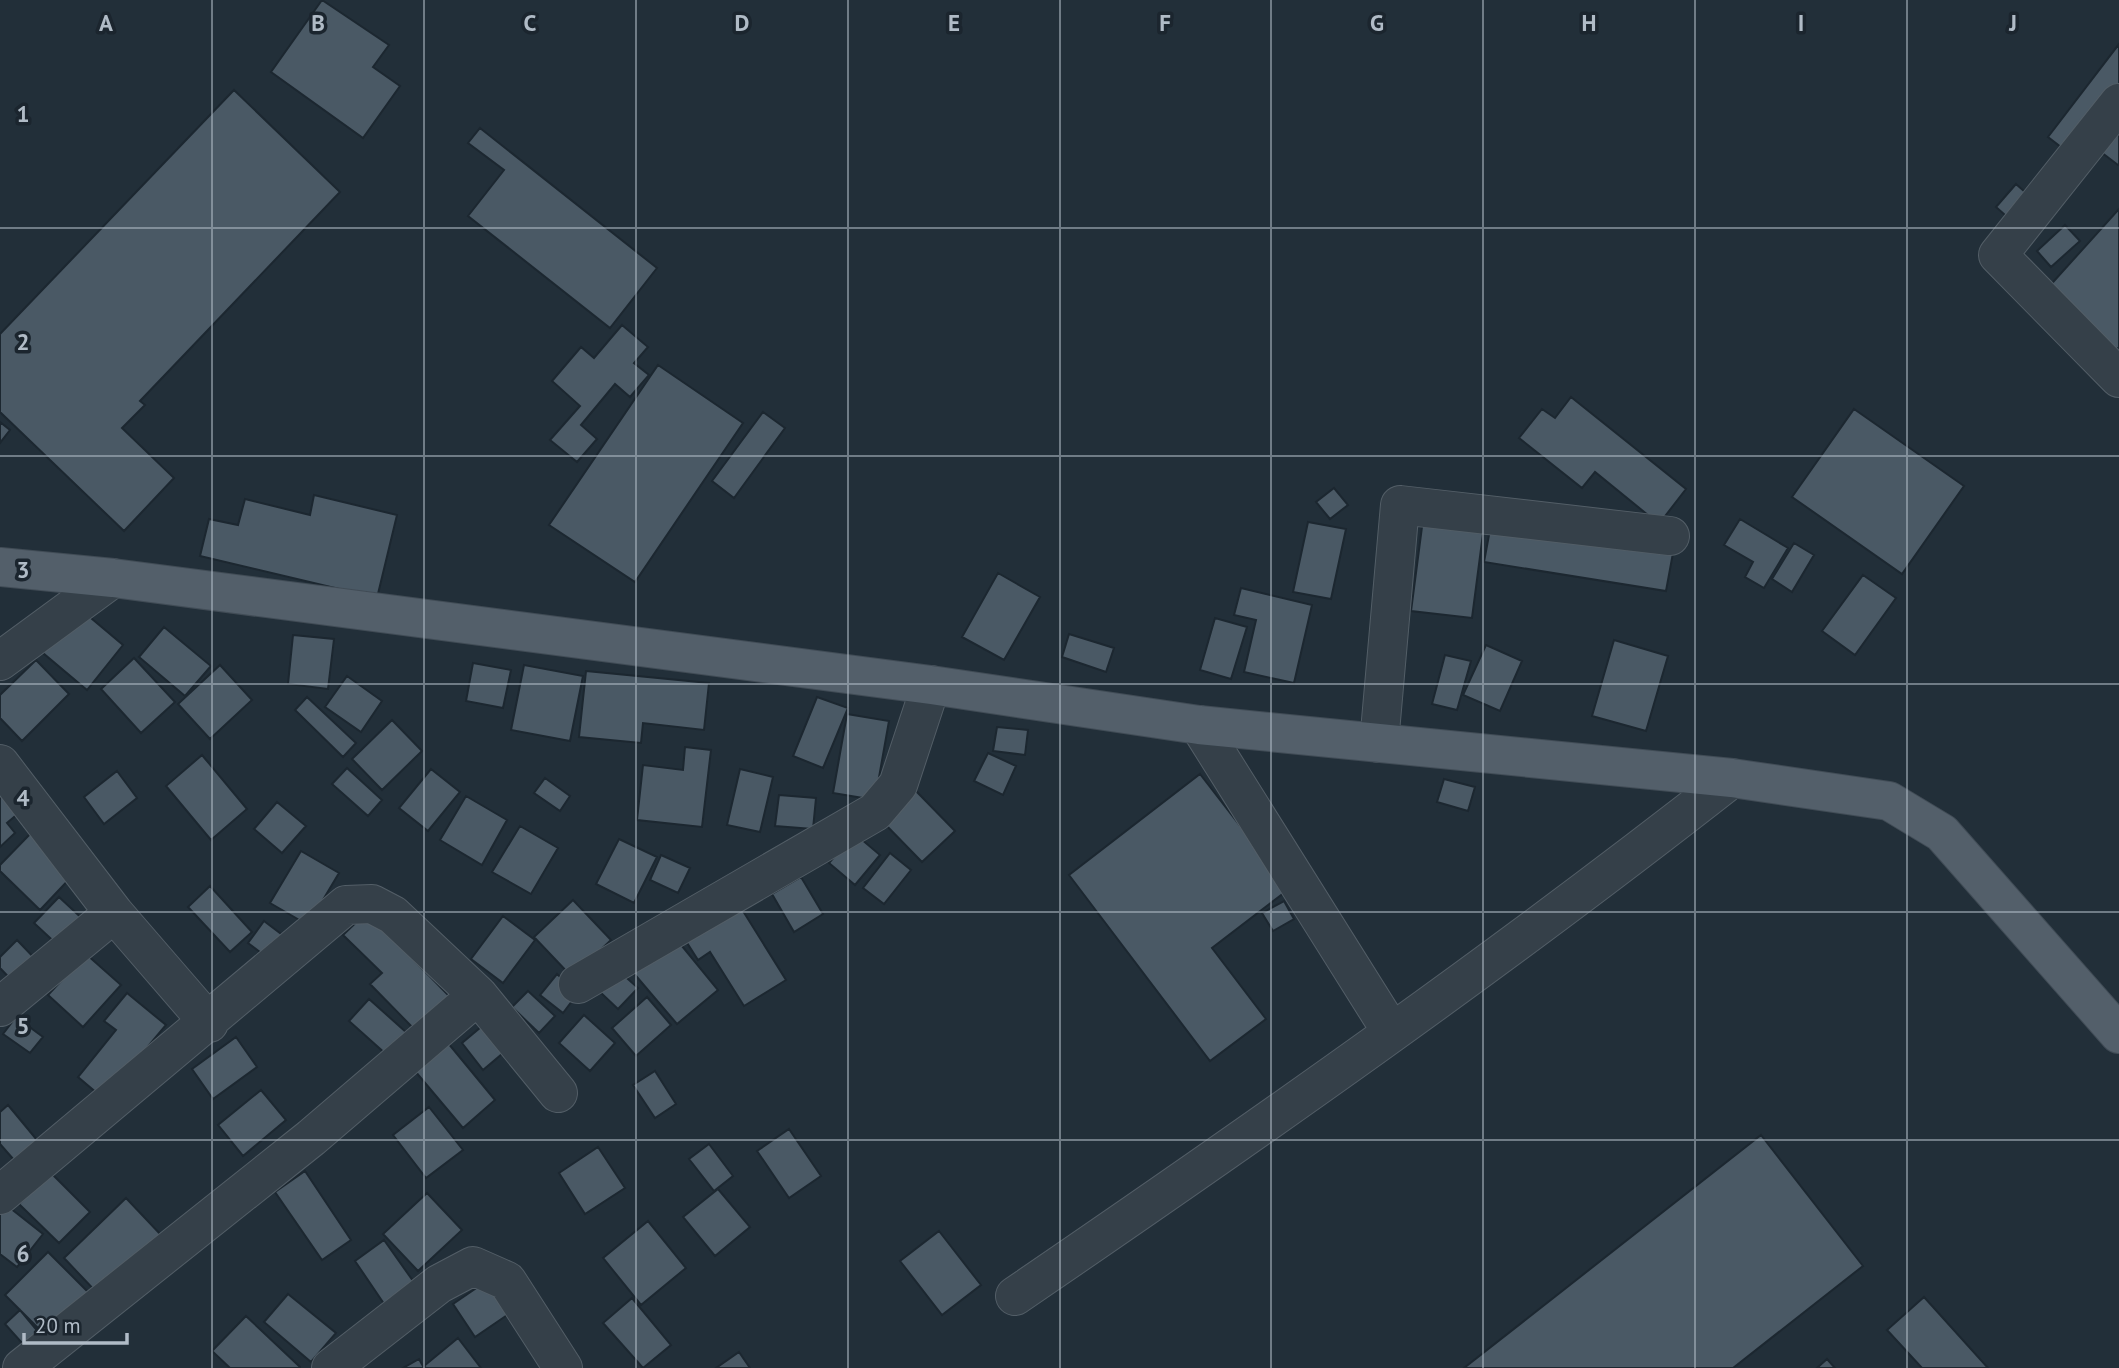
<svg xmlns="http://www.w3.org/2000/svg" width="2119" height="1368" font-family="'PT Sans',sans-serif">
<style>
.building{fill:#4a5965;stroke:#1c2730;stroke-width:2}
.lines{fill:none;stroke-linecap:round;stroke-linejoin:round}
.minor-casing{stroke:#535e67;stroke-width:40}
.major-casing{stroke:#414c56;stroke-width:40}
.minor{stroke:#354049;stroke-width:38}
.major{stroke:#535f6a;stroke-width:38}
.grid{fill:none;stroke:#b0bbc6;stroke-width:2;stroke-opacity:0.55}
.grid-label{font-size:23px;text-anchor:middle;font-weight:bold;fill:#b0bbc6;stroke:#1b252e;stroke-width:7;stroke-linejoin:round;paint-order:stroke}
</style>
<rect width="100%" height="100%" fill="#222f39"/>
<!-- building -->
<path class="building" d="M322,0L389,45L373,67L400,86L363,138L271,72Z
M2119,44V90L2070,154L2048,137Z
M234,90L340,192L140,401L145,405L122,428L174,478L124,531L0,412V334Z
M2119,119V164L2118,165L2097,149Z
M480,128L657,268L610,328L468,216L504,170L468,143Z
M2016,184L2034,200L2014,223L1996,207Z
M2119,209V347L2114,353L2045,291Z
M2065,225L2080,241L2051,267L2037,251Z
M622,325L648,347L634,363L649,375L630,397L615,384L581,425L597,439L577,462L550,440L580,406L552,381L581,347L594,358Z
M658,365L743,423L635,582L549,525Z
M1571,397L1686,489L1659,524L1595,472L1582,488L1519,438L1542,409L1555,418Z
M1854,409L1964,486L1902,574L1792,497Z
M763,412L785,428L734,498L712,481Z
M0,422L10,430L0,443Z
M1334,488L1348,505L1330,519L1316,502Z
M314,495L397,515L377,598L200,556L209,519L238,525L245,499L310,515Z
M1423,519L1484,526L1472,618L1411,611Z
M1740,519L1788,548L1764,588L1745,577L1753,562L1724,545Z
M1308,522L1346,529L1331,599L1293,592Z
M1491,524L1673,553L1666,591L1484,562Z
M1794,543L1814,555L1792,592L1772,579Z
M998,573L1040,597L1004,660L962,637Z
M1863,575L1896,598L1855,655L1822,631Z
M1241,588L1312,605L1294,683L1244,672L1256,620L1234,615Z
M79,608L123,645L87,690L43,653Z
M1215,618L1247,627L1231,679L1200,670Z
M164,627L211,666L185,696L139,657Z
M1069,634L1114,648L1106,672L1062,657Z
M293,635L334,639L328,689L288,684Z
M1614,640L1668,656L1646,731L1592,716Z
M1486,645L1522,661L1500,711L1463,695Z
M1445,655L1471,661L1457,710L1432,704Z
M134,658L175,702L141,733L101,689Z
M36,660L69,694L22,741L0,718V695Z
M473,663L511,670L503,708L466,701Z
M220,665L252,700L210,739L178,704Z
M524,665L583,676L570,741L511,730Z
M586,671L709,683L704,730L643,723L641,743L579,737Z
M347,676L382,701L361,732L325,707Z
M307,697L356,743L343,757L295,710Z
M817,697L848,708L823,768L793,756Z
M847,714L889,721L875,800L833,793Z
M392,720L422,751L382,790L352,759Z
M997,727L1028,730L1025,755L993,751Z
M685,747L711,750L702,827L637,820L643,765L683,770Z
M988,753L1016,766L1003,795L974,781Z
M202,755L247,809L211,840L166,786Z
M347,768L382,800L368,816L332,784Z
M431,769L460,792L428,831L399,808Z
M740,769L773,777L760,832L727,825Z
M117,771L137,798L104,824L84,797Z
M1200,774L1289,889L1212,948L1266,1019L1210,1061L1069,875Z
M0,778L26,807L7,823L15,833L0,847Z
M545,778L570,796L560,811L534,793Z
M1444,779L1475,787L1468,811L1437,802Z
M915,790L955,831L922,862L882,821Z
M779,795L816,798L813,829L775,826Z
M466,796L507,820L482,865L440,840Z
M277,802L306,826L282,853L254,829Z
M520,826L558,848L531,894L492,872Z
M33,831L76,872L40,910L0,871V865Z
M854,833L880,855L855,885L829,863Z
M619,839L657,857L634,903L596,884Z
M301,851L339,873L308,925L270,903Z
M890,853L911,870L884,904L863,888Z
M661,855L690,868L678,893L650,880Z
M801,877L823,914L794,932L772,894Z
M210,886L252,932L230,952L188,907Z
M59,897L88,924L63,950L34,923Z
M573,900L611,940L572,977L534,937Z
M1284,901L1294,919L1273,931L1262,913Z
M738,903L786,980L744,1006L710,952L698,960L684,938Z
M367,912L452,999L418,1033L370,984L382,973L343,935Z
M503,916L535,940L503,983L471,959Z
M264,921L289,940L273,962L248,943Z
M673,935L718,990L677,1024L631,970Z
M17,940L41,965L18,987L0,968V957Z
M86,954L121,985L83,1027L48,995Z
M619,971L638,988L618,1009L600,992Z
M557,974L578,993L563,1013L540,995Z
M528,991L555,1016L539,1033L512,1007Z
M127,993L166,1025L104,1099L78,1077L116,1030L104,1021Z
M647,997L671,1025L636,1056L612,1028Z
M369,999L407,1033L387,1055L349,1021Z
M584,1015L615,1043L590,1071L559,1043Z
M16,1017L43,1037L30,1053L3,1034Z
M487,1022L509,1048L483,1070L462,1043Z
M236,1037L257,1067L213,1099L192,1069Z
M448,1043L495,1100L463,1128L415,1071Z
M655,1071L676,1104L655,1118L633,1085Z
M261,1090L286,1120L243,1156L218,1125Z
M8,1105L37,1140L14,1160L0,1144V1112Z
M429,1107L463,1150L426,1178L393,1135Z
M789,1129L821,1176L789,1198L757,1151Z
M1761,1135L1863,1266L1733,1368H1464Z
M709,1144L733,1176L714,1191L689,1159Z
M598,1147L625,1188L585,1214L559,1173Z
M305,1171L351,1240L322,1260L275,1192Z
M50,1172L90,1212L59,1243L19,1204Z
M718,1189L750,1227L715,1256L683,1217Z
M427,1193L462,1230L418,1271L383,1234Z
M126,1198L162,1236L100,1296L64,1258Z
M5,1204L43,1234L17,1267L0,1254V1210Z
M648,1221L686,1268L641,1305L603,1258Z
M939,1231L981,1285L942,1315L900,1261Z
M384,1240L423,1295L393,1317L355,1261Z
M48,1252L90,1294L47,1337L5,1295Z
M494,1276L516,1309L475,1337L453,1304Z
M288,1294L336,1333L311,1362L264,1322Z
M1924,1297L1988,1368H1922L1887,1330Z
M632,1298L671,1345L643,1368L603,1323Z
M20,1310L45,1340L30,1352L5,1324Z
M246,1316L300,1367V1368H230L212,1351Z
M458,1338L481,1368H426L424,1366Z
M739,1352L750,1368H716Z
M419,1359L424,1368H403Z
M1827,1359L1835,1368H1817Z"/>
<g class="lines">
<defs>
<path id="minor" d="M2119,103L1998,255L2119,378
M0,661L113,578
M1199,725L1391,1031
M1379,743L1400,505L1670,536
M0,764L114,913L0,1007
M114,913L209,1023
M578,984L875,812L898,785L931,685
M0,1195L346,905L372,904L393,915L478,995L558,1093
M1015,1296C1258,1130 1500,960 1732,778
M22,1368L311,1138L478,995
M331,1368L439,1284L473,1266L507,1281L563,1368"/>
<path id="major" d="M0,567L113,578L931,685L1199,725L1732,778L1889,801L1942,833L2119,1034"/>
</defs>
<!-- minor casing -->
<use href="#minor" class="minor-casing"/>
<!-- major casing -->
<use href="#major" class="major-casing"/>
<!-- minor -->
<use href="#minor" class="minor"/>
<!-- major -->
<use href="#major" class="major"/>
</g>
<!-- grid -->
<path class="grid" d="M212,0V1368M424,0V1368M636,0V1368M848,0V1368M1060,0V1368M1271,0V1368M1483,0V1368M1695,0V1368M1907,0V1368M0,228H2119M0,456H2119M0,684H2119M0,912H2119M0,1140H2119"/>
<g class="grid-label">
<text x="106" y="31">A</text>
<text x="318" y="31">B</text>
<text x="530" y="31">C</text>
<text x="742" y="31">D</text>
<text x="954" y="31">E</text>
<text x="1165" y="31">F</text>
<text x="1377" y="31">G</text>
<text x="1589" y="31">H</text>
<text x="1801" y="31">I</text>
<text x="2013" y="31">J</text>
<text x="23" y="122">1</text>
<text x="23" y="350">2</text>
<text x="23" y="578">3</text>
<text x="23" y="806">4</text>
<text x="23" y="1034">5</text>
<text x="23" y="1262">6</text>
</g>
<!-- scale -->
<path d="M24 1333v10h103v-10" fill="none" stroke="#b0bbc6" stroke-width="3.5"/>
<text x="35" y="1333" font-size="21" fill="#b0bbc6" stroke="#1b252e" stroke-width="5" paint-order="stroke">20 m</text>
</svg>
